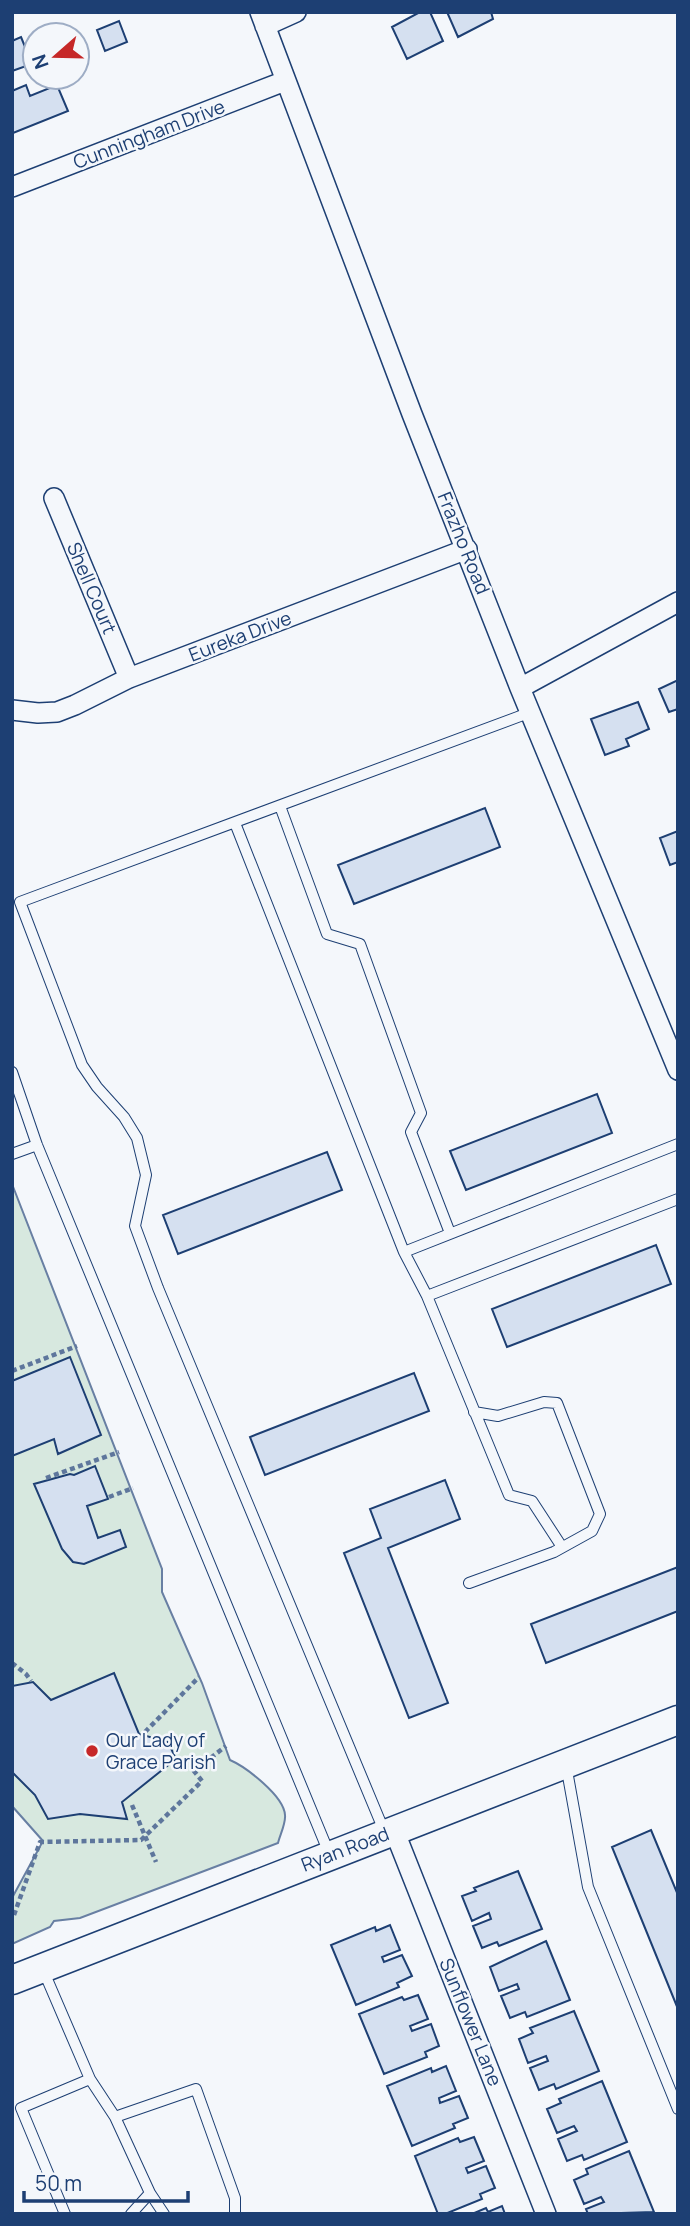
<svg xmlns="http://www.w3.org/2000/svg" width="690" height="2226" font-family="Manrope,sans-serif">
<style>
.green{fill:#d7e8df;stroke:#687fa3;stroke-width:2}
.building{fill:#d5e0f0;stroke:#1d3f73;stroke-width:2}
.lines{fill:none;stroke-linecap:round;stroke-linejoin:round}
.lane-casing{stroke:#1d3f73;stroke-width:12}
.street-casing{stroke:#1d3f73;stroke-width:22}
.secondary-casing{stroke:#1d3f73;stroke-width:31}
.path{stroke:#5e769c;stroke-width:4.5;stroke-dasharray:5 3.5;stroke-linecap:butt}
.lane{stroke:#f4f7fb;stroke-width:10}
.street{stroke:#f4f7fb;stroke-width:19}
.secondary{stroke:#f4f7fb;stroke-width:28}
.poi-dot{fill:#c62828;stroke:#f4f7fb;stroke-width:2.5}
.labels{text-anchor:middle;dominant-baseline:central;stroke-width:5;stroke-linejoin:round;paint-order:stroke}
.street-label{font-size:19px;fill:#1d3f73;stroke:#f4f7fb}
.poi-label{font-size:19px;fill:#1d3f73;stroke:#f4f7fb;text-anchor:start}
</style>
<rect width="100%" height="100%" fill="#f4f7fb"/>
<!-- green -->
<path class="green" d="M12,1184L162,1569V1592L202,1683L230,1760C246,1767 284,1796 285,1815C286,1823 280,1835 278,1843L80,1918L54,1921L50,1927L12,1944V1898L43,1841L12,1806Z"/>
<!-- building -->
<path class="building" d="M420,12H430L443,41L407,59L392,27Z
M447,12H491L493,19L458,37Z
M119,21L127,42L105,51L97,30Z
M21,37L32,64L12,71V41Z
M26,85L30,96L57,85L68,111L13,133L12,91Z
M678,680V709L669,712L659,689Z
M638,702L649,729L626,739L629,746L605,755L591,719Z
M485,808L500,847L354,904L338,865Z
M678,831V862L670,865L660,838Z
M597,1094L612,1133L466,1190L450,1151Z
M327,1152L342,1190L178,1254L163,1215Z
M656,1245L671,1284L507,1347L492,1309Z
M70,1357L101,1435L58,1454L54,1439L12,1456V1381Z
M414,1373L429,1411L265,1475L250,1437Z
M95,1466L108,1499L87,1506L98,1538L120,1530L126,1547L84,1564L73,1562L62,1549L34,1484L70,1474L74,1475Z
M445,1480L460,1519L388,1548L448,1703L409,1718L344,1553L381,1538L370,1509Z
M678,1567V1611L546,1663L531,1624Z
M114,1673L139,1734L168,1742L176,1759L122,1802L127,1819L80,1814L48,1819L35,1795L12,1772V1686L33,1682L51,1700Z
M651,1830L678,1895V2009L612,1847Z
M518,1871L542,1929L499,1946L497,1942L482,1948L473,1926L491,1919L489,1913L472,1921L462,1896L476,1891L474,1888Z
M390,1925L400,1950L382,1957L384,1962L402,1955L412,1976L397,1983L399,1987L356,2005L331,1945L375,1927L376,1931Z
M546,1941L570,2000L527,2017L525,2012L510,2018L501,1996L519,1989L517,1984L499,1991L490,1967Z
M418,1995L428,2019L410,2026L412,2031L431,2024L439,2046L425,2052L427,2057L384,2074L359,2014L402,1997L404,2000Z
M574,2011L599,2071L556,2089L554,2084L539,2090L530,2068L548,2061L546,2056L528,2063L519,2039L533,2033L530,2028Z
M446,2066L456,2091L439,2098L440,2103L459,2096L468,2118L453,2124L455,2128L412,2146L387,2086L431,2068L432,2072Z
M602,2081L627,2142L584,2160L582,2155L567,2161L558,2139L577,2131L574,2126L557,2133L547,2109L561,2103L559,2099Z
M474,2137L484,2161L466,2168L468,2173L486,2166L495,2188L480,2194L482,2199L445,2214H438L415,2156L458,2138L460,2142Z
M629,2151L654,2212L588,2214L586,2209L604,2202L601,2197L584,2204L574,2180L588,2174L586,2169Z
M502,2206L505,2214H472L486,2208L488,2212Z"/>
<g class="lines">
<defs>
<path id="lane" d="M280,806L327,934L360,944L421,1113L411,1132L450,1233
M235,823L404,1252L678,1144
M12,1072L37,1145L329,1853
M12,1154L37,1145
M404,1252L427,1296
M562,1547L532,1501L509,1495L427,1296L678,1199
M469,1583L554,1552L592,1531L600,1514L557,1403L544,1402L498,1416L474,1412
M566,1765L588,1887L678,2109
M385,1833L158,1288L135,1226L146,1175L137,1138L124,1117L97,1087L82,1065L20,902L531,712
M44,1972L90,2079L115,2117L196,2089L235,2198V2214
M115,2117L150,2193L164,2214
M65,2214L21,2108L90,2079
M131,2214L150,2193"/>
<path id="street" d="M260,12L412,414L520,688L678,1070
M265,26L296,12
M12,187L285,81
M54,498L129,678
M520,688L678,602
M12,710L38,713L57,712L75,705L129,678L467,549
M394,1830L546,2214"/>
<path id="secondary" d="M12,1980L678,1720"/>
</defs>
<!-- lane casing -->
<use href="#lane" class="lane-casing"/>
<!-- street casing -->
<use href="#street" class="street-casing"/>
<!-- secondary casing -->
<use href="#secondary" class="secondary-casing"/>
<!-- path -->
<path class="path" d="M12,1371L77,1346
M46,1478L119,1452
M109,1497L133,1488
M12,1663L26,1674L31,1681
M145,1732L199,1677
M132,1805L156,1862
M14,1915L40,1842L141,1840L202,1781L194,1771L226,1746"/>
<!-- lane -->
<use href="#lane" class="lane"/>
<!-- street -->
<use href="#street" class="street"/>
<!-- secondary -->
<use href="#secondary" class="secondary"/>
</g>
<!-- markers -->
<circle class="poi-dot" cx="92" cy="1751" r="7"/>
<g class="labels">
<!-- street labels -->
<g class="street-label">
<text transform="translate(149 134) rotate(-21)">Cunningham Drive</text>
<text transform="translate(464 543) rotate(68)">Frazho Road</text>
<text transform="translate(92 588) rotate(67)">Shell Court</text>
<text transform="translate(240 636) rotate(-21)">Eureka Drive</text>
<text transform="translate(345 1849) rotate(-21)">Ryan Road</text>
<text transform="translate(471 2022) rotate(68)">Sunflower Lane</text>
</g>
<!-- poi labels -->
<g class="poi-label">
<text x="106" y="1740">Our Lady of<tspan x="106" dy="22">Grace Parish</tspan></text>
</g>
</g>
<!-- border -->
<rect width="690" height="2226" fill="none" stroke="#1d3f73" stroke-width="28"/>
<!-- north arrow -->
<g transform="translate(56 56) rotate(250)"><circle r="33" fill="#f4f7fb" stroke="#9eadc5" stroke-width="2"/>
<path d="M0-5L12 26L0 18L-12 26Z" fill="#c62828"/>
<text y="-10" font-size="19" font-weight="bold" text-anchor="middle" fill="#1d3f73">N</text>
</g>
<!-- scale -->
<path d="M24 2191v10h164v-10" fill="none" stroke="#1d3f73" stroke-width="3.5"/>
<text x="35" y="2191" font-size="21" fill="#1d3f73" stroke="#f4f7fb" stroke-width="5" paint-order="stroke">50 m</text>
</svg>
